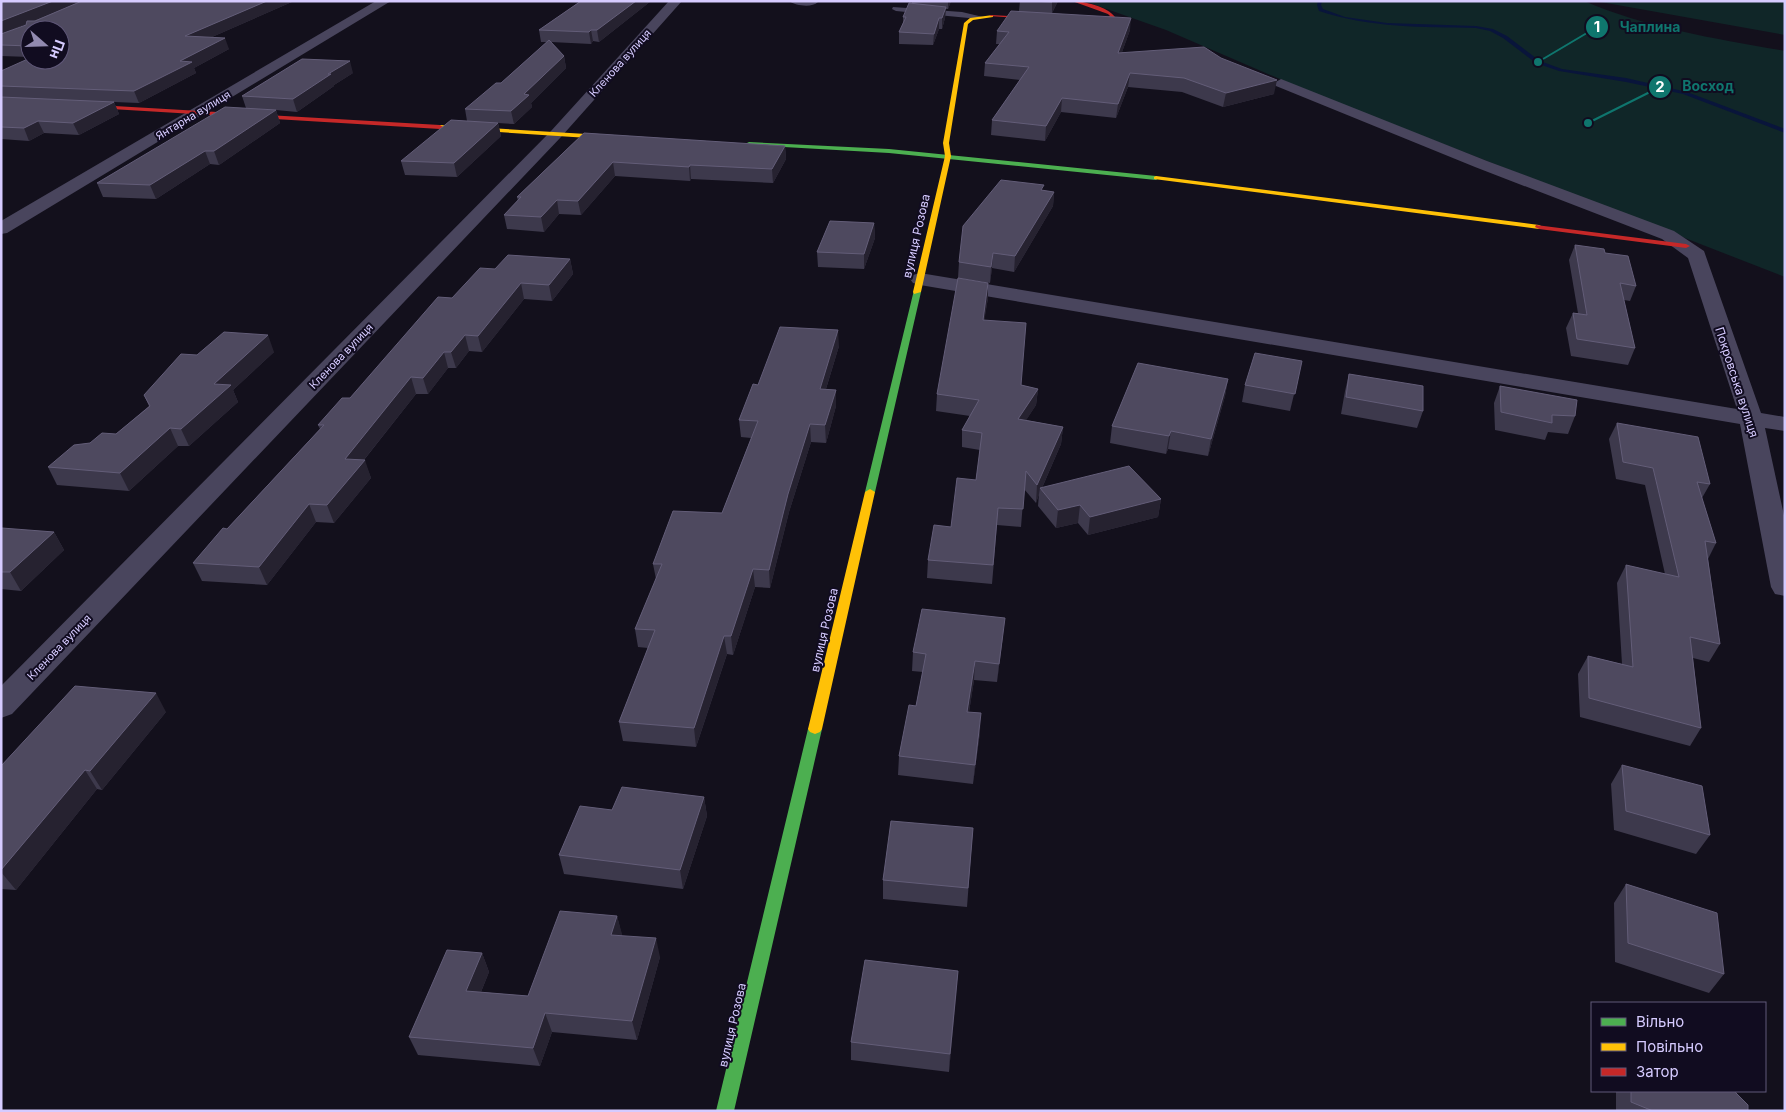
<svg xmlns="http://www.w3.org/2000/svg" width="1786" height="1112" font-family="Inter,sans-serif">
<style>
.green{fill:#102628}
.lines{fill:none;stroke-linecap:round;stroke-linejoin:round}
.stream{fill:#09153b;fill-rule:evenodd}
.lane{fill:#49455d;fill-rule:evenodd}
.street{fill:#49455d;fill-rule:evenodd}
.fast{fill:#4caf50;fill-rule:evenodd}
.slow{fill:#ffc107;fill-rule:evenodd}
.jam{fill:#c62828;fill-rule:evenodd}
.wall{fill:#3d394c}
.shaded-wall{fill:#262230}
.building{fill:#4e495f;stroke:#635d78}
.labels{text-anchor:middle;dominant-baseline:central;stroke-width:4;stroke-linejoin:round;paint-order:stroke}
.far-street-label{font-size:11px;fill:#d6cbff;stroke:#110c20}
.street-label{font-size:12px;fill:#d6cbff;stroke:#110c20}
.leader{fill:none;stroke:#0f766e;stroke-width:2}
.callout-dot{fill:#0f766e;stroke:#110c20;stroke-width:2}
.mark-label{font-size:15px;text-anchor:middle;font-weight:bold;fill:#fff}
.callout-label{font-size:14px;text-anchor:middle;font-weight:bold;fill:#0f766e;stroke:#110c20;stroke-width:4;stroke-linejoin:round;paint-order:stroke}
</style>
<rect width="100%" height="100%" fill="#13101c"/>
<!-- green -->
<path class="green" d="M1084,1H1584C1647,28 1717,39 1785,51V277L1310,92L1166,30Z
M1595,1H1785V35Z"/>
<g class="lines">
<!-- stream -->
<path class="stream" d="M1318,1H1322L1321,5L1323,9L1345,17L1387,23L1476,26L1493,29L1507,36L1540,61L1562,69L1626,78L1687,92L1785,129V133L1683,94L1626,82L1559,71L1536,63L1503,38L1490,31L1476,28C1423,27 1370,28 1319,11L1317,5Z"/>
<!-- lane -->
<path class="lane" d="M893,7L962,12L983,17L979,19L896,11L892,9Z"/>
<!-- street -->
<path class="street" d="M376,1H391L7,233L1,234V221Z
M669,1H682L561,137L12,714L1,718V686L551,131Z
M789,1H817L818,2C812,8 796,6 789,1Z
M1281,79L1487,161L1674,231L1704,251L1761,413L1785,417V431L1765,428L1785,520V596L1775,594L1771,587L1740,424L920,285L913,283L910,279L913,275L920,273L1737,409L1688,258L1662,239L1475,167L1276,86L1274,83Z"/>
<!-- fast -->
<path class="fast" d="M749,142L889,149L1156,176L1159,178L1156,180L889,153L747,145V143Z
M914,290L921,292L875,492L870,495L865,492Z
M815,724L820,726L822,729L734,1111H716L808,729L810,726Z"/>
<!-- slow -->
<path class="slow" d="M993,15V17L973,20L968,24L949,143L951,156L921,292L914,294L913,292L945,156L943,143L964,23L970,18Z
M440,125L619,136L622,138L619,140L438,128L437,127Z
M1156,176L1539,225L1543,227L1539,229L1154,179V177Z
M870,489L875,492L822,729L820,732L815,734L810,732L808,729L865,492Z"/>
<!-- jam -->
<path class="jam" d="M1072,1C1084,1 1108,7 1115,17L1094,23L989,16L991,15L1094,21L1110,16L1108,14Z
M80,104L440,125L443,127L440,129L78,107L77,106Z
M1536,225L1686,244L1690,246L1686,248L1539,229L1535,227Z"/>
</g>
<!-- wall -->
<path class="wall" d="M294,1L212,37L229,49L194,68L196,73L139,103L114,102L119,114L79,135L44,133L29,141L1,139V71L60,60V30H30V57L1,56V34L26,25V24L1,34V3Z
M581,1H651L599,42L593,41L591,44L551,42L564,56L566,68L531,103L532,107L514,124L498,123L501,136L457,177L405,175L401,161L467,121L465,109L501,83L547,42H541L539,30Z
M912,1H951L948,9H946L945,18L942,29H939L933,45L899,44V32L903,23V17L912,4Z
M1020,1H1058L1052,13L1130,30L1122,52L1221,58L1274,94L1223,107L1182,92L1128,87L1116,118L1061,112L1045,141L991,135L992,120L1020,80L984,76L985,63L1000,44H996L997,31L1019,11Z
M353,73L334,85V86L297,112L276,110L280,123L219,165L210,164L156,199L103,197L97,183L246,108L242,96Z
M584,133L785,146L786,159L773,183L691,179L690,181L615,176L581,215L559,214L544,232L507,229L504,215L518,201L517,197Z
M1044,191L1054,192L1053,206L1014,272L992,268L990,283L958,278L959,262Z
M874,223L875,238L864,269L818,267L817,252Z
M1575,245L1605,253L1636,286L1630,301L1624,300L1635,348L1628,365L1571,356L1566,328L1573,313H1578L1569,260Z
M570,259L573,274L552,301L524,299L482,352L469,351L456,368H448L428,394H416L364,460L371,478L334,523L316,522L267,585L202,581L193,563L227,529L320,429L318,425L350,398L452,298L495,269Z
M988,298L984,320L1021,385L1038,389L1036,405L1026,420L1063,427L1061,444L1042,488L1161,499L1158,517L1088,535L1078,523L1056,528L1038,506L1039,494L1036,503L1024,489L1021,527L997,525L992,584L927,578L928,560L951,527L976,480L980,450L962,447V430L970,416L936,411L937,394Z
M839,346L826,389L836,406L826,443L811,442L789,512L770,588L755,587L733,655L727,654L696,747L623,741L619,722L648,648L638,647L635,629L656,579L653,564L722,513L751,438L741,437L739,420L758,385Z
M274,352L233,390L238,402L189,446H178L129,491L57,485L48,467L90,443L116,434L149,406L144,395L197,355Z
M1302,361L1290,411L1242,402L1245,385Z
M1349,374L1423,411L1417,428L1341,414L1345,391Z
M1228,379L1225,396L1208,456L1168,449L1166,454L1110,443L1112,426Z
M1500,386L1575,416L1568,434L1548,432L1545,440L1495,430L1494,403Z
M1617,423L1710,484L1702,498L1716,543L1708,559L1720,644L1709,662L1693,658L1701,728L1690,746L1580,717L1578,674L1588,656L1622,664L1617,583L1626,565L1665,574L1645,485L1616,479L1609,439Z
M1,529L54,532L64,550L21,591L1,589Z
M1003,636L997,682L974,680L969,712L980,732L973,784L898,775L899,756L916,706L923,672L912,671L913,652Z
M166,712L102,790L97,789L16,890L1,889V766Z
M1622,765L1710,835L1696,854L1614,830L1611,784Z
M704,797L707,816L683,889L564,874L559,855L612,810Z
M973,828L967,907L883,899V880Z
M1626,884L1724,974L1709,993L1615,962L1614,903Z
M617,916L622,936L660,957L637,1040L552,1032L540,1066L418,1055L409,1037L482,953L489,972L481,992L528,996Z
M958,971L949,1072L851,1060V1042Z
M1616,1091H1735L1736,1093L1748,1111H1616Z"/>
<!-- shaded-wall -->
<path class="shaded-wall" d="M53,1H83L1,34V21Z
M267,1H294L189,47L185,36Z
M636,1H651L599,42L597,30Z
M948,1H951L948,9Z
M1053,1H1058L1052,13V2Z
M946,7L945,18L942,29V18Z
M939,18V29L933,45L934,34Z
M1131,18L1130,30L1117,66L1118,53Z
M591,30L593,41L591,44L589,32Z
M225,38L229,49L194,68L196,73L139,103L134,91L180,61Z
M564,56L566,68L531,103L532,107L514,124L511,111L524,94Z
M350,61L353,73L334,85V86L297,112L293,99L328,74Z
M1130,73L1128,87L1116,118L1118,104Z
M1277,80L1274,94L1223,107L1226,93Z
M1062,98L1061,112L1045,141L1046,126Z
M114,102L119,114L79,135L73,123Z
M276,110L280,123L219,165L214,151Z
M38,121L44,133L29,141L24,128Z
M498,123L501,136L457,177L454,163Z
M785,146L786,159L773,183L772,169Z
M205,151L210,164L156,199L150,185Z
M613,162L615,176L581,215L578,201Z
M690,165L691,179L690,181L689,167Z
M1054,192L1053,206L1014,272L1015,256Z
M557,200L559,214L544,232L541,217Z
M874,223L875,238L864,269V254Z
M993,253L992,268L990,283L991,267Z
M570,259L573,274L552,301L549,285Z
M521,283L524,299L482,352L478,336Z
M988,283V298L982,336L983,320Z
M838,330L839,346L821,405L820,389Z
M268,335L274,352L233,390L238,402L189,446L181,429L214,384Z
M465,335L469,351L456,368L451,352Z
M444,352L448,368L428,394L423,378Z
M411,377L416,394L351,476L345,459Z
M1228,379L1225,396L1208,456L1211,439Z
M1038,389L1036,405L1016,436L1018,419Z
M836,390V406L826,443L825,425Z
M810,424L811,442L789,512L770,588L769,570L788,494Z
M1063,427L1061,444L1041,490L1040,488L1039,494L1036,503L1037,485Z
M170,428L178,446L129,491L120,473Z
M1171,431L1168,449L1166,454L1169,436Z
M365,460L371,478L334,523L327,505Z
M1161,499L1158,517L1088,535L1090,517Z
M309,504L316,522L267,585L259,567Z
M1080,505L1078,523L1056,528L1058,510Z
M54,532L64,550L21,591L10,572Z
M753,569L755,587L733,655L731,636Z
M1005,618L1003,636L997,682L999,664Z
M724,636L727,654L696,747L694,728Z
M975,661L974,680L966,731L967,712Z
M156,693L166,712L102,790L90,771Z
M981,713L980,732L973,784L975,765Z
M85,770L97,789L16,890L1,872V870Z
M704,797L707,816L683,889L680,870Z
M617,916L622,934L616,954L611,935Z
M656,938L660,957L637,1040L632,1021Z
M482,953L489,972L474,1009L466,991Z
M958,971L957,989L949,1072L950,1054Z
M545,1013L552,1032L540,1066L533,1048Z"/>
<!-- building -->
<path class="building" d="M5,1H53L1,21V3Z
M82,1H267L185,36L225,38L180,61L192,62L134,91L1,86V71L30,58V60H60V30H30V46L1,45V34L26,25L27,21H35Z
M581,1H636L597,30H591L589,32L539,30Z
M1030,1H1053L1052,2Z
M909,3L946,7L942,18H939L934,34L899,32L906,17H903Z
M1011,11L1131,18L1118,53L1204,47L1221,58L1277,80L1226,93L1184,78L1130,73L1118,104L1062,98L1046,126L992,120L1029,67L985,63L1009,32L997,31Z
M549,40L564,56L524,94L529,95L511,111L465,109L496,83H501Z
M302,59L350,61L328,74H331L293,99L242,96Z
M1,97L114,102L73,123L38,121L24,128L1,127Z
M225,107L276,110L214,151H205L150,185L97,183Z
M451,120L498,123L454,163L401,161Z
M584,133L785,146L772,169L690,165L689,167L613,162L578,201L557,200L541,217L504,215L521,197H517Z
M1001,180L1044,185L1041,190L1054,192L1015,256L993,253L991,267L959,262L963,226Z
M830,221L874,223L864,254L817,252Z
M1575,245L1604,249L1605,253L1628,256L1636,286L1620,283L1635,348L1577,339L1573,313L1587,315Z
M508,255L570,259L549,285L521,283L478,336L465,335L451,352H444L423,378L411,377L345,459L365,460L327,505L309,504L259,567L193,563L223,528L227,529L324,425H318L342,398H350L438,297L452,298L480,268L495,269Z
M958,278L988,283L983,320L1026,323L1021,385L1038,389L1018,419L1063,427L1037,485L1026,471L1023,509L998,508L993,565L928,560L934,525L951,527L957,478L976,480L982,433L962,430L979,400L937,394Z
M780,327L838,330L820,389L836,390L825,425L810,424L788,494L769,570L753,569L731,636H724L694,728L619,722L655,630L635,629L662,564H653L673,511L722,513L758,421L739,420L753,384L758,385Z
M224,332L268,335L214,384L231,385L181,429L170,428L120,473L48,467L74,445L90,443L102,433L116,434L150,406L144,395L181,354L197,355Z
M1255,353L1302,361L1295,394L1245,385Z
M1138,363L1228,379L1211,439L1171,431L1169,436L1112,426Z
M1349,374L1423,386V411L1346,397Z
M1500,386L1577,400L1575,416L1552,415V423L1501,412Z
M1617,423L1698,437L1710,484L1697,482L1716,543L1705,541L1720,644L1690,637L1701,728L1589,698L1588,656L1633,667L1626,565L1679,577L1653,468L1623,462Z
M1129,466L1161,499L1090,517L1080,505L1058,510L1040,488Z
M2,528L54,532L10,572H1V529Z
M922,609L1005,618L999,664L975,661L967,712L981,713L975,765L899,756L909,705L916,706L926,654L913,652Z
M75,686L156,693L90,771L85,770L1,870V766Z
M1622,765L1702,786L1710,835L1626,811Z
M622,787L704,797L680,870L559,855L580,806L612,810Z
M891,821L973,828L968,888L883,880Z
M1626,884L1717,913L1724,974L1628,943Z
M560,911L617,916L611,935L656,938L632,1021L545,1013L533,1048L409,1037L447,950L482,953L466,991L528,996Z
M865,960L958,971L950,1054L851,1042Z
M1631,1091H1735L1736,1093L1748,1105V1111H1653L1631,1102Z"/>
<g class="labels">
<!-- far-street labels -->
<g class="far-street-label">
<text transform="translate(620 63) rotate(-48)">Кленова вулиця</text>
<text transform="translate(193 115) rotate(-31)">Янтарна вулиця</text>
<text transform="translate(341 356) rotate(-46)">Кленова вулиця</text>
<text transform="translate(59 647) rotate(-46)">Кленова вулиця</text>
</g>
<!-- street labels -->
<g class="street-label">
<text transform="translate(916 236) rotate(-77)">вулиця Розова</text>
<text transform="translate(1737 382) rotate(72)">Покровська вулиця</text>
<text transform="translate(824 630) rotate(-77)">вулиця Розова</text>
<text transform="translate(732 1025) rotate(-77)">вулиця Розова</text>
</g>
</g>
<!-- callouts -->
<path class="leader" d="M1538 62L1597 27M1588 123L1660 87"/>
<g class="callout-dot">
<circle cx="1538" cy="62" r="5"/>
<circle cx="1588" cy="123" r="5"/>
<circle cx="1597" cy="27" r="12"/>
<circle cx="1660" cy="87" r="12"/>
</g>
<g class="mark-label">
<text x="1597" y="32">1</text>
<text x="1660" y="92">2</text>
</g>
<g class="callout-label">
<text x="1650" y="32">Чаплина</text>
<text x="1708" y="91">Восход</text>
</g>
<!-- border -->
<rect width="1786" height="1112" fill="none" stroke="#d6cbff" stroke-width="5"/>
<!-- legend -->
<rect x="1591" y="1002" width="175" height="90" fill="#110c20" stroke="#605879"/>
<rect x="1601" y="1018" width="25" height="8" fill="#4caf50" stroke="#605879"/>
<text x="1636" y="1027" font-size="15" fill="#d6cbff">Вільно</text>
<rect x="1601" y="1043" width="25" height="8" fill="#ffc107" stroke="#605879"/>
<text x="1636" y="1052" font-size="15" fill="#d6cbff">Повільно</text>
<rect x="1601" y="1068" width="25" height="8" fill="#c62828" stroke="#605879"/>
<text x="1636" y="1077" font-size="15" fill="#d6cbff">Затор</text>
<!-- north arrow -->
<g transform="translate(45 45) rotate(110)"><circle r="24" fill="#110c20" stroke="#605879"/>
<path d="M0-4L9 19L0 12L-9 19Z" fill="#928ab0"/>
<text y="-8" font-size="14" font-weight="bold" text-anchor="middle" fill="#d6cbff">Пн</text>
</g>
</svg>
